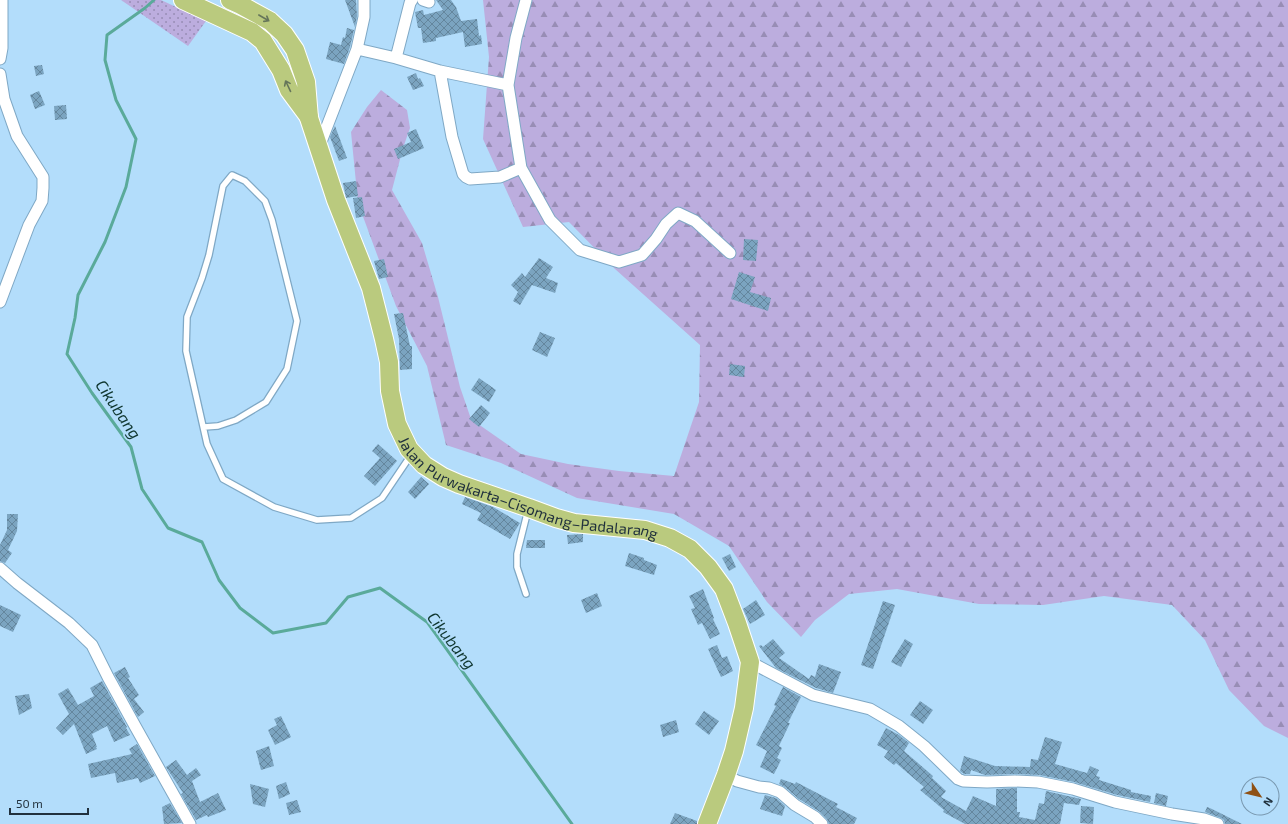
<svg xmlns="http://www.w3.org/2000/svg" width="1288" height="824" font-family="'Exo 2',sans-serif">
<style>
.grass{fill:url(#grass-dots)}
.forest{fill:url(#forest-firs)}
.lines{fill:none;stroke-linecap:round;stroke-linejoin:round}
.stream{stroke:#5aaa9a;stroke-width:3}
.building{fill:url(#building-cross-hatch)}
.service-casing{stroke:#7fa8c5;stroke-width:8}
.minor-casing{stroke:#7fa8c5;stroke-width:13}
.trunk-casing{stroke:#fff;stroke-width:20}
.service{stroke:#fff;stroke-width:5.5}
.minor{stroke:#fff;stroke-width:11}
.trunk{stroke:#baca7e;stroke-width:18}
.oneway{stroke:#66765a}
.labels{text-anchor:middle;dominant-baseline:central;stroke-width:3.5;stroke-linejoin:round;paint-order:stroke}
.street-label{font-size:15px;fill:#21313d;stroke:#b3ddfb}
.water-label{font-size:16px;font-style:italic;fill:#0f362f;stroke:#b3ddfb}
</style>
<defs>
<pattern id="grass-dots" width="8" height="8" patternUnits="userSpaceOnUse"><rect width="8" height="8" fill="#bcadde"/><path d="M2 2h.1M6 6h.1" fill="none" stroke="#988db5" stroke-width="1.8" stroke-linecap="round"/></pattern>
<pattern id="forest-firs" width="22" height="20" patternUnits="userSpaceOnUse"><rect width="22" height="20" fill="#bcadde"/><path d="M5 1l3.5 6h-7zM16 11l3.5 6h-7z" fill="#988db5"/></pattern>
<pattern id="building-cross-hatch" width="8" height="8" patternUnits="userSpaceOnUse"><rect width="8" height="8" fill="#7ba4c0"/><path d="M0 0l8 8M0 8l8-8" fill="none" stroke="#64869d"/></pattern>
</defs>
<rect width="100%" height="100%" fill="#b3ddfb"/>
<!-- grass -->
<path class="grass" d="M121,0H161L206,21L188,46Z"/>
<!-- forest -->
<path class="forest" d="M483,0H1288V738L1264,726L1229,690L1205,640L1172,605L1104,596L1043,605L979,604L897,589L849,594L815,620L801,637L767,602L729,546L674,514L577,498L501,463L446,445L427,366L396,306L358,203L351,132L367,107L381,90L407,110L410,128L403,148L392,190L422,243L438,297L460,387L471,419L521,454L568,464L619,471L674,476L699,402L700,345L615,269L569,222L523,227L483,139L489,57Z"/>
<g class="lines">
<!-- stream -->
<path class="stream" d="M154,0L145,8L107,35L105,60L116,100L136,139L126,187L105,242L78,295L75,318L67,354L92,393L131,447L142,489L168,528L202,542L219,580L240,608L273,633L326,623L348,597L380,588L427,622L572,824"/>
</g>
<!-- building -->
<path class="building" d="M345,0H356L357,16L355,27Z
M436,0H451L456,7L461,21L477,19L479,36L481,35L482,44L465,47L463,32L436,38V41L423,43L421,28H418L415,12L423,10L424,15L443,10Z
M347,28L354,30L350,47L344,64L326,59L330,42L341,45L343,37L345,38Z
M42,65L44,74L36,76L34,66Z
M416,73L418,79L420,78L424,86L413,90L407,77Z
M39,91L45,105L35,109L30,95Z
M66,105L67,119L55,120L54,106Z
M335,126L347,158L339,161L330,137Z
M416,129L424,148L398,159L394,149L411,142L407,133Z
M356,181L358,196L346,198L343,183Z
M362,197L365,216L356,218L353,198Z
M744,239L758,240L756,261L743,260Z
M539,258L553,267L546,278L558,283L555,293L532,285L520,305L513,301L518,292L511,285L522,273L525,277Z
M384,259L388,277L379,279L374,261Z
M739,272L755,277L750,292L771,298L768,311L731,299Z
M403,313L410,346H412V369L400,370L399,339L394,314Z
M540,332L555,338L547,357L532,350Z
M730,364L745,366L744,377L729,375Z
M479,378L496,390L489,402L471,390Z
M481,405L490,413L479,427L469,419Z
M378,444L397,461L375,486L364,476L380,458L372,451Z
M421,477L429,484L415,499L408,492Z
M465,497L493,507L520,523L510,539L477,520L481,513L462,504Z
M7,514H18L17,531L8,550L12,553L5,563L0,561V545L7,530Z
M583,534V542L568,544L567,535Z
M527,540H545V548H526Z
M629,553L644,558V560L657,565L654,575L625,566Z
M730,554L736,567L729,571L722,558Z
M703,589L714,618L713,619L720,634L710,639L702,623L698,625L691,609L695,608L689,596Z
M597,593L602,606L586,613L581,600Z
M756,600L765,615L750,624L743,609Z
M883,601L895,605L873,669L861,665Z
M0,605L21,615L13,632L0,626Z
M773,639L785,653L779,658L809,679L811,675L815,677L819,664L841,672L833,693L816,688L776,668L759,646L761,645L763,647Z
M905,639L913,644L901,667L891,662Z
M717,645L722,658L727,656L733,671L721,677L708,649Z
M125,667L130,677L128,678L139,695L134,699L144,712L138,717L114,673Z
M102,681L127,727L126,728L130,735L114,742L107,726L92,734L97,747H96L97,749L86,754L74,724L63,735L56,728L69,714L58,694L68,688L78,705L94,696L90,688Z
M783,687L801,697L788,723H790L779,746L782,748L777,758L781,760L774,774L760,767L767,751L756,745L776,706L774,705Z
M29,694L32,708L19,715L15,696Z
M920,701L933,710L923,724L910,715Z
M704,711L719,721L709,735L695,724Z
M281,716L291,737L275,745L268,730L277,725L274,719Z
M676,720L679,732L663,737L660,725Z
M886,728L899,735L909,743L904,751L933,776L932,778L946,791L941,797L966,811L973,796L996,806V789L1017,788V812H1020L1019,817L1035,820L1039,803L1044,804L1046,791L1081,799L1079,805L1064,803L1060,824H965L943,812L944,810L920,790L924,787L896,763L894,765L884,757L888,751L877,745Z
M1045,737L1062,742L1055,764L1087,773L1090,766L1099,770L1096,776L1100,777L1099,780L1131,790V792L1151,796L1150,802L1117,795L1074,782L1039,775L1015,774L985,775L971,770L970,774H964L960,771L964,756L995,766L1030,767L1031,759L1038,760Z
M137,744L155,776L140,783L138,778L117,783L115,773L91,778L88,764L132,754L129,749Z
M269,746L274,766L261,770L256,751Z
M176,760L187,775L196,768L201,775L192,781L200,802L218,793L226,810L208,817L207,815L196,820L181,794L183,793L166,767Z
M781,779L795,784L796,782L838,804L836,807L857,818L854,824H829L827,819L820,812L799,799L785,787L779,784Z
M286,782L290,794L279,799L276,786Z
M250,784L269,789L265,807L253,804Z
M1156,793L1168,796L1166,806L1154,803Z
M765,795L776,798L785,806L782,816L760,809Z
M297,800L301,812L289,815L286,803Z
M170,803L182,823L164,824L162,807Z
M1081,806L1094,807L1093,824L1080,823Z
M1207,807L1212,809L1242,824H1225L1224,820L1221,818L1205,812Z
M675,813L697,821V824H670Z"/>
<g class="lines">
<defs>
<path id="service" d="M204,427L218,426L236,420L266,402L287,369L297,321L272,220L265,201L245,181L232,175L223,186L209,255L202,278L187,317L186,351L207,444L223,479L274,507L317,520L351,518L382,498L411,455
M526,594L517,567V554L528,510"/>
<path id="minor" d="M423,0L429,2
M357,49L396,58L440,71L508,85
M396,58L410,3L412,0
M0,59L2,48V0
M440,71L452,137L463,174L466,177L470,179L500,177L521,168L508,85L516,38L526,0
M0,74L4,99L17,136L43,177V188L42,201L29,225L0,302
M319,147L357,49L364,17V0
M521,168L550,220L580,250L619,262L642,255L656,239L666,224L678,213L695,221L730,253
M0,568L17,583L69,623L92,645L108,677L135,726L190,824
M750,662L813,695L870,709L899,726L924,746L958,779L963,781L987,782L1015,781L1038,782L1073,789L1115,802L1172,814L1204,819L1218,824
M726,775L737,781L759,787L769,788L780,792L795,805L815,817L822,824"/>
<g id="trunk">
<path d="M183,0L252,32L263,41L281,70L289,90L309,117"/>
<path id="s1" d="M230,0L241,5L270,21L284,34L295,50L306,82L309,118L336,200L371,288L384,339L389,362L390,391L397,424L409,449L424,465L443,477L459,484L529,508L556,518L574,523L645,530L670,538L690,549L708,567L724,589L737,623L750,662L744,708L734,751L726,775L707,824"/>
</g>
</defs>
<!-- service casing -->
<use href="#service" class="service-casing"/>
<!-- minor casing -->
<use href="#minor" class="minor-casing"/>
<!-- trunk casing -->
<use href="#trunk" class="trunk-casing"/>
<!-- service -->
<use href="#service" class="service"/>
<!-- minor -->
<use href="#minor" class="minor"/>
<!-- trunk -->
<use href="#trunk" class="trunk"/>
</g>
<!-- one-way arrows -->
<defs><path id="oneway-shaft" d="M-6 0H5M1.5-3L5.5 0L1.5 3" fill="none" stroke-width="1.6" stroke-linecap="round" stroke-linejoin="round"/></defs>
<g class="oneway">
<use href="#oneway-shaft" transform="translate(264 18) rotate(30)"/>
<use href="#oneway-shaft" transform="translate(288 86) rotate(-115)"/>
</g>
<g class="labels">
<!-- street labels -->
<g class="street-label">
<text stroke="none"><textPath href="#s1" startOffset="629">Jalan Purwakarta–Cisomang–Padalarang</textPath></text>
</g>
<!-- water labels -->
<g class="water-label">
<text transform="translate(119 409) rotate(56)">Cikubang</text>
<text transform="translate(452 640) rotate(52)">Cikubang</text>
</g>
</g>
<!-- north arrow -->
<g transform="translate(1260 796) rotate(125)"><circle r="19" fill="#b3ddfb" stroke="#7998af"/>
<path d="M0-3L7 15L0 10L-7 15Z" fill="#8f5115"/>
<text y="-6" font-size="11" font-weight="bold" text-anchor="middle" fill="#21313d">N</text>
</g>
<!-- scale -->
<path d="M10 808v6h78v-6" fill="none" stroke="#21313d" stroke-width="2"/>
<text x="16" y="808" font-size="12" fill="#21313d" stroke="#b3ddfb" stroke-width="3" paint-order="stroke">50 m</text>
</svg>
